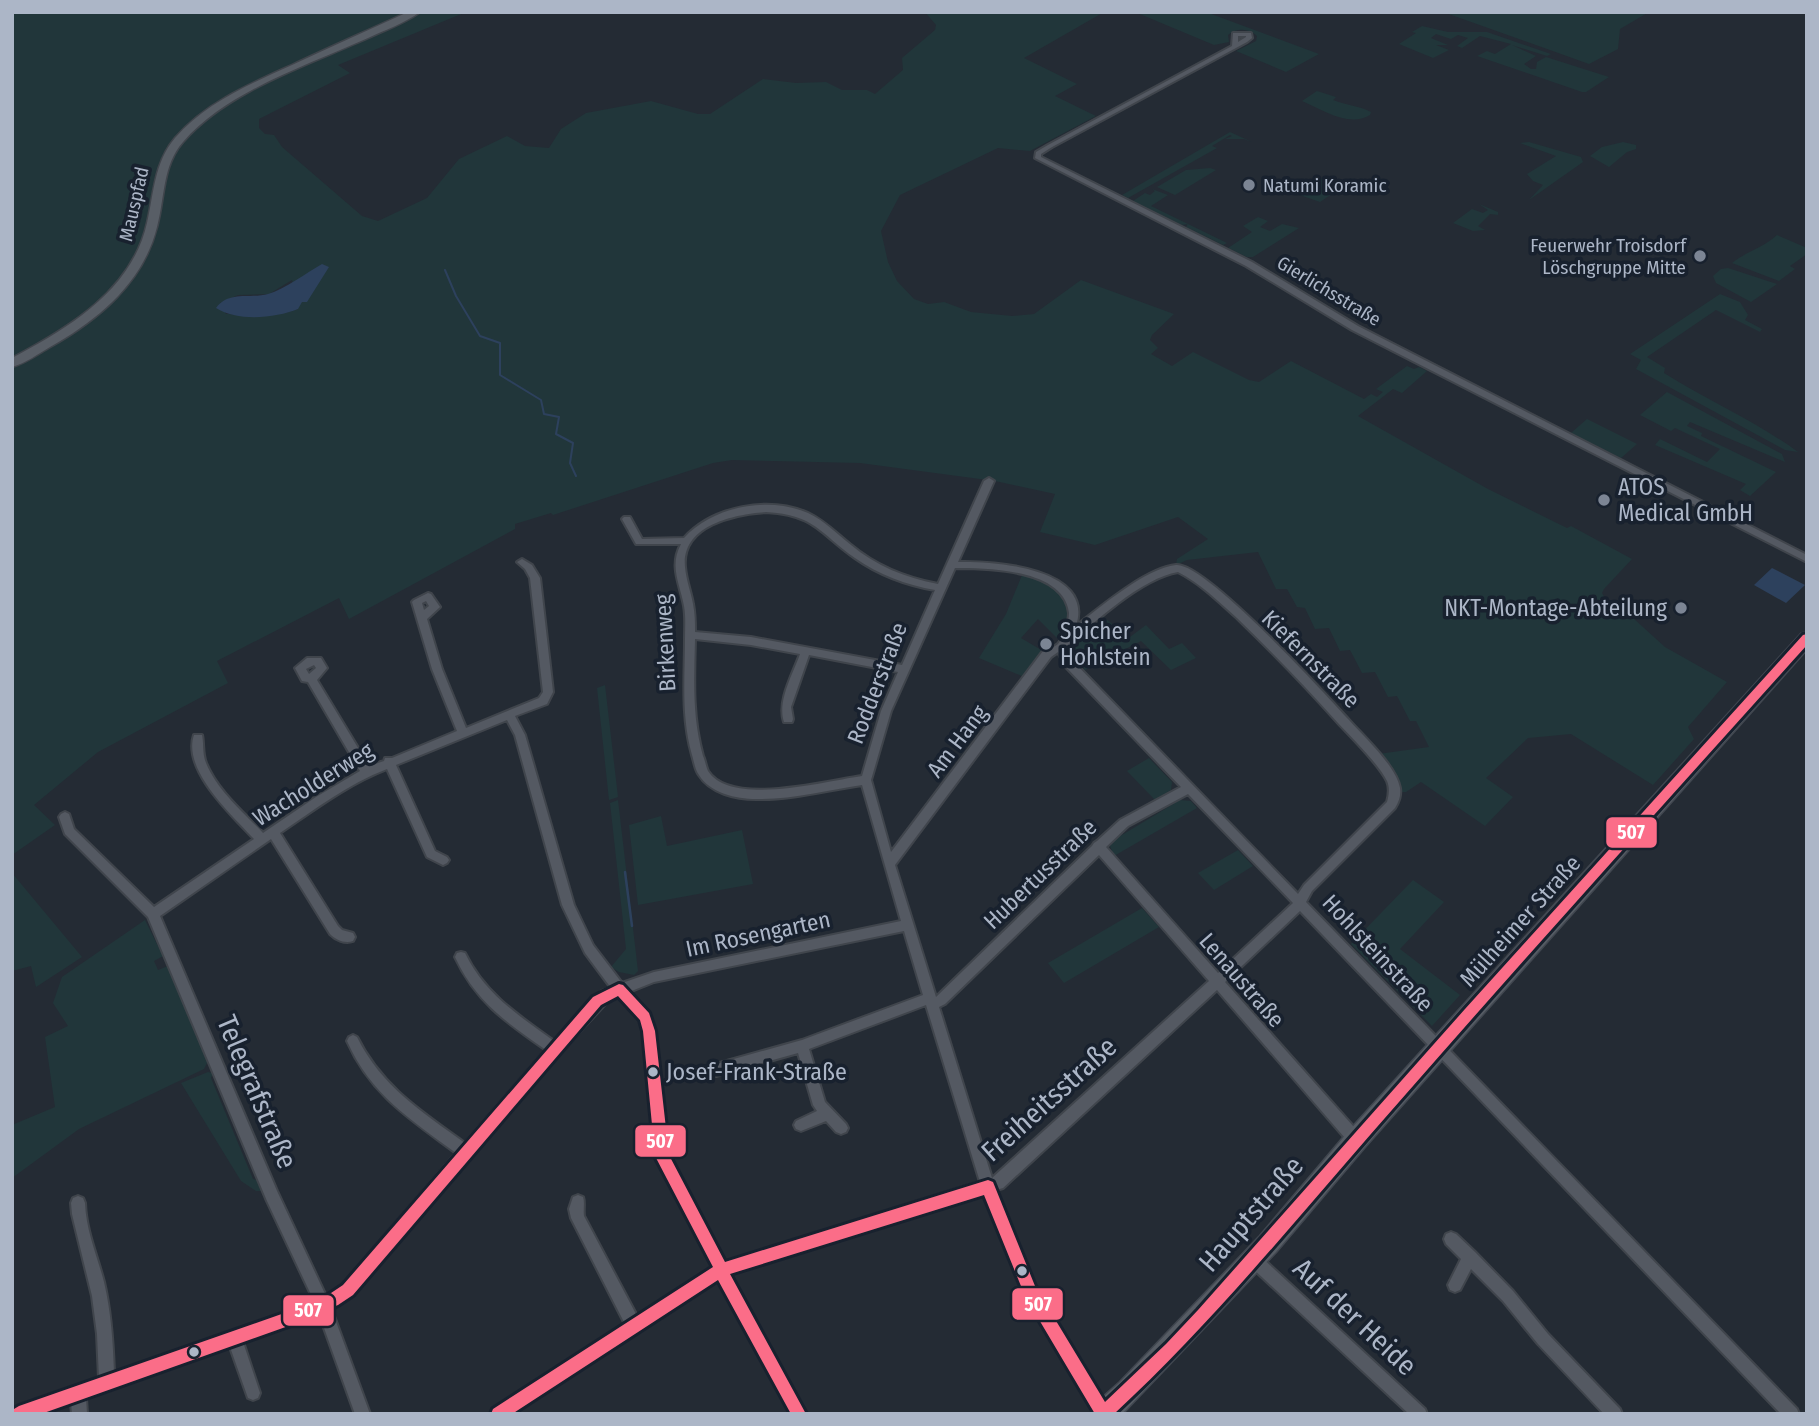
<svg xmlns="http://www.w3.org/2000/svg" width="1819" height="1426" font-family="'Fira Sans Condensed',sans-serif">
<rect width="100%" height="100%" fill="#242b34"/>
<g fill="#21363a" fill-rule="evenodd">
<path d="M12,12H466L338,65L350,73L259,119V128L265,134L274,135L282,147L362,216L378,221L427,198L459,159L507,136L525,146L549,148L561,129L586,113L651,101L698,114H710L763,79L796,83L826,82L842,90H867L875,94L903,70L902,58L935,30L936,25L925,12H1104L1024,58L1077,84L1055,96L1096,116L1030,151L998,148L900,195L881,231L888,262L897,281L914,299L928,304L944,302L971,312L1012,316L1034,314L1081,280L1174,314L1152,335L1150,340L1158,348L1151,354L1172,366L1193,352L1249,380L1259,382L1291,361L1364,399L1371,394L1377,397L1383,392L1376,389L1407,366L1414,369L1419,367L1427,371L1402,393L1393,389L1358,416L1488,489L1567,528L1571,526L1632,559L1604,589L1602,593L1607,602L1633,618L1665,647L1727,682L1688,727L1694,739L1653,785L1571,734L1528,738L1486,778L1513,797L1485,826L1421,782L1406,792H1400L1396,778L1378,754L1429,747L1416,721H1410L1397,696L1388,697L1375,672L1362,673L1350,650L1340,651L1329,628L1315,629L1305,608L1297,607L1287,589H1276L1258,552L1187,560L1176,565L1177,559L1208,539L1178,517L1095,545L1040,532L1055,494L995,481L860,463L732,460L713,463L553,515L551,513L515,524V529L349,619L339,598L217,661L228,683L98,752L34,805L55,825L12,855ZM292,280L298,309C277,317 253,317 230,314H226L220,303L238,295L269,294Z"/>
<path d="M1135,12H1206L1319,54L1286,72L1236,51L1256,41L1257,36C1249,28 1236,28 1228,35L1229,42L1214,45Z"/>
<polygon points="1443,12 1649,12 1620,29 1618,49 1589,64"/>
<polygon points="1422,26 1448,32 1487,32 1551,54 1547,56 1512,45 1536,56 1524,64 1531,69 1536,69 1537,62 1546,57 1609,77 1586,92 1582,92 1477,56 1487,51 1495,54 1511,44 1480,36 1462,48 1457,46 1468,38 1458,35 1451,39 1436,34 1431,38 1448,45 1436,45 1449,50 1433,58 1399,44 1416,33 1412,32"/>
<path d="M1317,91L1336,97L1333,100C1346,105 1360,106 1371,112L1370,115C1349,128 1323,110 1302,101Z"/>
<polygon points="1230,132 1252,142 1244,139 1225,139 1232,136 1230,135 1212,146 1217,148 1128,198 1122,195"/>
<polygon points="1529,142 1581,157 1583,162 1529,200 1543,185 1533,181 1527,174 1556,156 1520,143"/>
<polygon points="1623,142 1636,145 1636,149 1627,152 1609,167 1590,156 1602,147"/>
<polygon points="1210,168 1216,170 1175,195 1157,187 1186,170"/>
<polygon points="1324,177 1338,186 1336,191 1320,202 1297,194"/>
<polygon points="1152,189 1168,195 1151,206 1227,243 1223,245 1186,227 1188,224 1182,225 1133,201 1145,193 1150,195 1155,191"/>
<polygon points="1479,204 1498,212 1498,215 1490,214 1478,226 1485,230 1473,231 1453,223 1472,209 1483,213 1488,210"/>
<polygon points="1258,217 1268,221 1260,227 1270,231 1282,224 1299,228 1253,257 1247,257 1228,248 1252,232 1243,226"/>
<path d="M1777,235L1807,248V254L1790,266L1795,269L1779,281L1732,263C1747,251 1763,248 1777,235Z"/>
<polygon points="1728,268 1777,284 1751,302 1716,283 1713,276 1721,269"/>
<path d="M1720,294L1740,302L1748,315L1745,320L1762,329L1760,332L1716,310L1647,357L1665,368L1664,373C1710,402 1754,420 1798,452L1785,450L1636,369L1641,360L1630,354Z"/>
<polygon points="1667,392 1782,454 1785,462 1690,422 1687,426 1702,433 1701,436 1776,472 1750,496 1740,490 1746,484 1655,445 1660,439 1707,462 1720,449 1675,428 1671,431 1640,415"/>
<polygon points="1587,419 1637,444 1621,458 1571,433"/>
<path d="M1022,575C1055,583 1085,603 1057,638L1038,619L1021,638L1043,651L1024,677L979,658L1006,614Z"/>
<path d="M1103,617L1130,637L1146,625L1169,649L1182,643L1196,658L1171,670L1141,641L1085,670L1071,653C1070,635 1089,625 1103,617Z"/>
<polygon points="605,685 618,797 609,800 597,688"/>
<polygon points="1149,758 1172,782 1171,790 1155,800 1127,771"/>
<polygon points="618,800 638,971 634,975 619,972 611,967 626,949 610,803"/>
<polygon points="1180,800 1191,801 1197,808 1114,856 1110,846 1117,838"/>
<polygon points="661,816 667,846 742,830 753,884 638,905 629,825"/>
<polygon points="1238,850 1253,866 1214,890 1198,873"/>
<polygon points="12,873 82,957 36,987 31,966 12,971"/>
<polygon points="1413,880 1444,902 1400,949 1460,995 1432,1026 1351,944"/>
<polygon points="1142,908 1159,927 1064,983 1048,963"/>
<polygon points="145,920 163,956 154,961 158,970 168,966 208,1061 204,1069 79,1129 12,1178 12,1125 55,1107 45,1037 68,1026 53,1003 62,977"/>
<polygon points="208,1072 213,1073 211,1078 253,1179 260,1181 264,1191 256,1191 241,1181 181,1083"/>
</g>
<g fill="#2d415d">
<path d="M322,264L329,267L307,302H302L298,309C276,318 238,322 216,308C229,290 251,299 268,294C285,289 306,273 322,264Z"/>
<polygon points="1772,568 1805,585 1786,603 1754,585"/>
</g>
<g fill="none" stroke-linecap="round" stroke-linejoin="round">
<polyline stroke="#2d415d" stroke-width="2" points="445,270 456,296 480,336 500,343 500,375 541,400 544,414 559,417 556,434 573,443 570,463 576,476"/>
<polyline stroke="#2d415d" stroke-width="2.5" points="625,872 632,926"/>
<defs>
<g id="street">
<path d="M1233,33H1251L1252,38L1247,42L1052,147L1041,154V157L1252,262L1358,326L1807,555V562L1352,330L1246,266L1035,158L1036,152L1048,145L1232,46ZM1238,36H1246V37L1238,42Z"/>
<path d="M989,478L994,481L958,562C994,561 1095,568 1076,626C1099,608 1146,568 1176,565C1205,562 1325,694 1349,720C1364,737 1396,766 1400,788C1401,796 1399,801 1395,808L1312,891L1306,902L1797,1409L1799,1414H1781L1300,911L1225,982L1361,1135L1363,1140L1361,1145L1356,1146L1351,1145L1217,990L1003,1188L996,1190L1035,1286L1111,1414H1095L1025,1296L984,1194L730,1274L806,1414H791L718,1280L512,1414H491L493,1409L625,1324L571,1218L569,1209L573,1197L578,1195L583,1197C585,1203 583,1209 584,1216L637,1316L713,1267L655,1156L643,1031L640,1020L618,996L610,999L541,1073L353,1295L331,1308L370,1414H355L319,1314L243,1342L260,1393L258,1398L253,1400L248,1398L230,1347L86,1398L87,1414H72L71,1403L40,1414H12L13,1409L18,1406L99,1378L97,1334L92,1296L72,1214L71,1203L73,1198L78,1196L83,1198L85,1203C86,1231 97,1255 104,1282C111,1312 113,1342 114,1373L293,1310L314,1301L267,1201L148,917L65,834L59,817L61,814L65,812L69,814L74,829L154,907L254,839C232,815 182,770 194,735H202C204,744 202,753 206,763C217,790 243,812 263,833L316,797L360,771L308,682L302,681L295,668L307,658H321L327,668L317,680L369,766L384,761L385,758H392L457,731L432,669L412,602L414,600L428,593L431,594L440,607L427,619L442,669L466,728L539,698L543,692L530,578L525,569L517,562L522,559L532,565L540,578L553,692L547,704L515,716L525,735L574,905L593,945L622,983L654,972L901,921L862,785C827,790 791,800 756,799C736,799 710,793 699,775C695,770 694,761 692,755C681,716 685,678 685,638C685,628 686,617 684,606C680,584 669,566 681,544H636L622,519L624,517H630L642,539L684,538C713,506 769,496 808,513C825,521 837,534 851,545C876,566 906,578 938,584L984,481ZM766,512C816,515 819,533 855,558C879,575 907,585 935,590L902,665L751,637L695,632C695,623 695,614 693,604C691,592 686,580 685,567C681,525 735,514 766,512ZM955,568C988,568 1064,569 1069,613C1069,622 1064,637 1058,644C1055,647 1048,649 1043,651L891,852L871,780L891,711ZM1178,572C1200,583 1218,601 1237,618C1272,652 1306,687 1338,723C1352,738 1378,763 1387,781C1390,788 1389,795 1387,802L1304,885L1298,894L1072,660L1067,648C1092,623 1142,578 1178,572ZM426,601L429,606L424,610L422,603ZM695,639L751,645L800,654C793,674 777,701 784,722H792L793,719L791,707L809,655L898,672L881,711L862,776C826,781 731,807 708,771C706,767 705,760 703,756C692,717 694,679 695,639ZM1058,652L1064,665L1181,787L1120,820L1097,841L1094,843L1092,846L936,997L895,865L1051,657ZM314,665L316,668L309,674L306,669ZM507,720L515,735L562,905L585,953L611,988L602,991L554,1041C519,1016 484,993 465,953L461,952L457,953L455,957C476,1002 506,1022 546,1050L465,1143C422,1112 381,1086 357,1037L353,1035L349,1037L347,1041C371,1095 410,1119 456,1153L343,1285L326,1296L277,1191L160,916L271,839L330,934C336,940 345,944 353,941L355,937L353,933L342,930L338,926L280,833C314,810 348,784 387,769L427,857L443,865L447,863L449,860L447,857L435,851L396,765ZM1188,794L1293,903L1218,973L1106,847L1128,826ZM1099,855L1209,981L992,1178L939,1007L945,1004ZM904,931L923,995L802,1040L716,1064L711,1066L710,1070L711,1074L716,1076L798,1053L813,1105L817,1111L796,1121L794,1125L796,1129L801,1131L826,1121L836,1132L841,1134L846,1132L848,1128L846,1124L825,1102L809,1049L926,1005L980,1182L725,1262L669,1155L655,1031L649,1013L629,992L654,982Z"/>
<polygon points="1451,1232 1456,1234 1475,1252 1513,1291 1548,1334 1620,1409 1622,1414 1604,1414 1538,1344 1503,1301 1471,1269 1460,1290 1455,1292 1450,1290 1448,1285 1461,1259 1446,1244 1444,1239 1446,1234"/>
<polygon points="1254,1253 1259,1255 1425,1409 1427,1414 1409,1414 1249,1265 1247,1260 1249,1255"/>
</g>
<path id="secondary" d="M408,12H420C405,23 385,30 368,38C308,65 227,91 183,142C162,166 165,198 157,227C143,283 98,320 50,347C38,354 26,363 12,367V358C69,328 132,290 147,223C154,193 154,163 175,138C205,103 250,84 292,65C330,47 369,30 408,12Z"/>
<polygon id="primary" points="1807,632 1807,649 1364,1148 1276,1252 1122,1414 1091,1414 1094,1405 1120,1382 1260,1236 1348,1132 1801,634"/>
</defs>
<use href="#street" stroke="#40454c" stroke-width="4"/>
<use href="#secondary" stroke="#40454c" stroke-width="3"/>
<use href="#primary" stroke="#414750" stroke-width="3"/>
<use href="#street" fill="#545962" fill-rule="evenodd"/>
<use href="#secondary" fill="#585e66" fill-rule="evenodd"/>
<use href="#primary" fill="#565c64" fill-rule="evenodd"/>
<defs>
<path id="bus-1" d="M1807,634V645C1673,794 1538,943 1406,1094C1310,1202 1220,1316 1114,1414H1095L1025,1296L984,1195L730,1274L806,1414H791L718,1280L512,1414H491L493,1409L713,1267L655,1156L643,1031L640,1020L618,996L601,1005L353,1295L338,1305L294,1324L41,1414H12L14,1409L19,1406L293,1310L328,1295L343,1285L593,997L619,984L623,985L649,1013L655,1031L669,1155L725,1262L988,1180L993,1182L1035,1286L1105,1402L1166,1344L1198,1310L1465,1009L1803,635Z"/>
</defs>
<use href="#bus-1" stroke="#18212e" stroke-width="6"/>
<use href="#bus-1" fill="#fb6d88" fill-rule="evenodd"/>
</g>
<g fill="#7c8594" stroke="#18212e" stroke-width="2.5">
<circle cx="1249" cy="185" r="7"/>
<circle cx="1700" cy="256" r="7"/>
<circle cx="1604" cy="500" r="7"/>
<circle cx="1681" cy="608" r="7"/>
<circle cx="1046" cy="644" r="7"/>
</g>
<g fill="#acb6c7" stroke="#18212e" stroke-width="2.5">
<circle cx="653" cy="1072" r="6"/>
<circle cx="1022" cy="1271" r="6"/>
<circle cx="194" cy="1352" r="6"/>
</g>
<g text-anchor="middle" dominant-baseline="central" stroke-width="7" stroke-linejoin="round" paint-order="stroke">
<g font-size="19" fill="#acb6c7" stroke="#18212e" text-anchor="start">
<text x="1263" y="185">Natumi Koramic</text>
<text x="1686" y="245" text-anchor="end">Feuerwehr Troisdorf<tspan x="1686" dy="22">Löschgruppe Mitte</tspan></text>
</g>
<g font-size="19" fill="#acb6c7" stroke="#18212e">
<text transform="translate(134 204) rotate(-77)">Mauspfad</text>
<text transform="translate(1329 291) rotate(31)">Gierlichsstraße</text>
</g>
<g font-size="23" fill="#acb6c7" stroke="#18212e" text-anchor="start">
<text x="1618" y="487">ATOS<tspan x="1618" dy="26">Medical GmbH</tspan></text>
<text x="1667" y="608" text-anchor="end">NKT-Montage-Abteilung</text>
<text x="1060" y="631">Spicher<tspan x="1060" dy="26">Hohlstein</tspan></text>
</g>
<g font-size="23" fill="#acb6c7" stroke="#18212e">
<text transform="translate(665 643) rotate(-93)">Birkenweg</text>
<text transform="translate(1311 659) rotate(45)">Kiefernstraße</text>
<text transform="translate(877 683) rotate(-69)">Rodderstraße</text>
<text transform="translate(957 741) rotate(-53)">Am Hang</text>
<text transform="translate(313 784) rotate(-32)">Wacholderweg</text>
<text transform="translate(1040 874) rotate(-44)">Hubertusstraße</text>
<text transform="translate(1520 921) rotate(-48)">Mülheimer Straße</text>
<text transform="translate(758 934) rotate(-12)">Im Rosengarten</text>
<text transform="translate(1378 953) rotate(47)">Hohlsteinstraße</text>
<text transform="translate(1242 980) rotate(49)">Lenaustraße</text>
</g>
<g font-size="24" fill="#acb6c7" stroke="#18212e" text-anchor="start">
<text x="666" y="1072">Josef-Frank-Straße</text>
</g>
<g font-size="28" fill="#acb6c7" stroke="#18212e">
<text transform="translate(257 1092) rotate(67)">Telegrafstraße</text>
<text transform="translate(1049 1099) rotate(-42)">Freiheitsstraße</text>
<text transform="translate(1251 1214) rotate(-49)">Hauptstraße</text>
<text transform="translate(1355 1317) rotate(43)">Auf der Heide</text>
</g>
</g>
<g stroke="#18212e" stroke-width="2.5">
<rect x="1605" y="816" width="53" height="33" rx="7" fill="#fb6d88"/>
<rect x="634" y="1124" width="53" height="34" rx="7" fill="#fb6d88"/>
<rect x="1011" y="1287" width="53" height="34" rx="7" fill="#fb6d88"/>
<rect x="282" y="1294" width="53" height="33" rx="7" fill="#fb6d88"/>
</g>
<g font-size="19" text-anchor="middle" font-weight="bold" fill="#fff">
<text x="1631" y="839">507</text>
<text x="660" y="1148">507</text>
<text x="1038" y="1311">507</text>
<text x="308" y="1317">507</text>
</g>
<rect width="1819" height="1426" fill="none" stroke="#acb6c7" stroke-width="28"/>
</svg>
